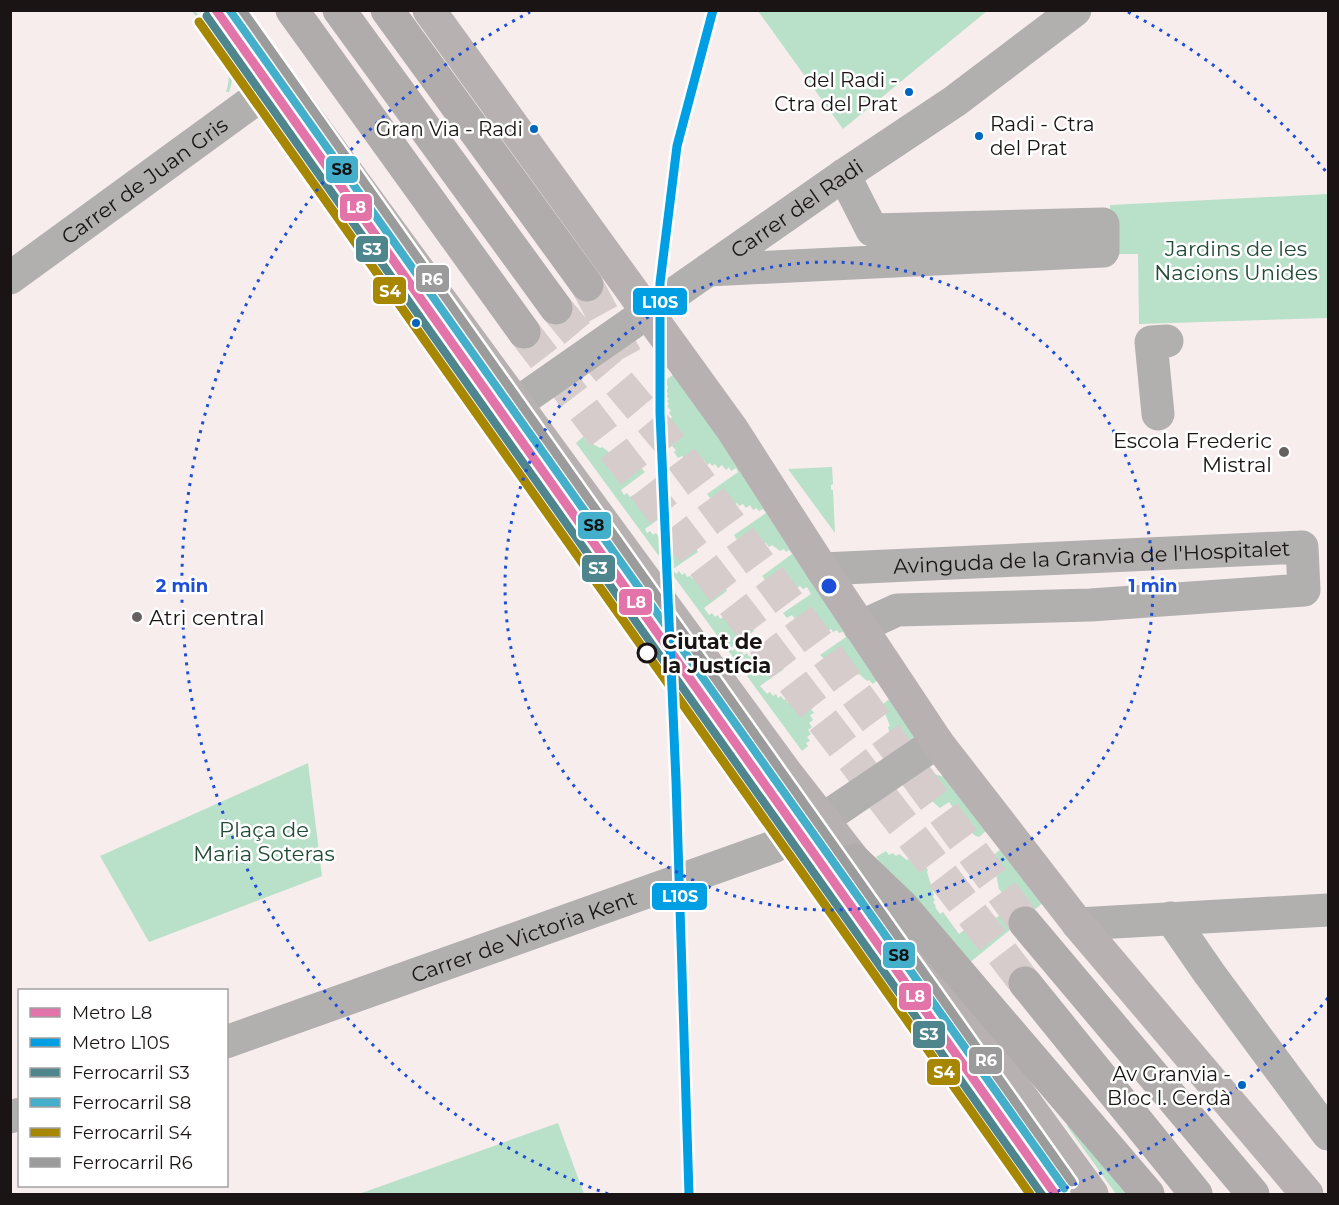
<svg xmlns="http://www.w3.org/2000/svg" width="1339" height="1205" font-family="Montserrat,sans-serif">
<rect width="100%" height="100%" fill="#f7eded"/>
<g fill="#b9e0c8">
<path d="M192,11H195C213,34 242,61 229,92H226C238,59 210,35 192,11Z"/>
<polygon points="758,11 987,11 843,129"/>
<polygon points="1328,194 1328,318 1139,324 1138,254 1111,254 1110,205"/>
<polygon points="674,374 720,438 879,679 873,684 869,680 867,681 859,674 857,675 855,671 852,673 841,663 838,665 835,662 832,663 830,659 827,661 820,655 846,637 843,632 839,633 837,630 833,632 831,629 828,631 825,627 822,629 814,623 812,624 809,621 807,623 803,619 800,621 798,617 795,619 792,615 787,618 783,613 811,594 807,587 803,589 800,586 797,588 794,584 789,586 786,582 784,584 780,581 777,583 774,578 770,581 768,578 765,580 762,576 792,554 789,550 786,552 784,549 780,551 772,545 769,547 766,543 763,545 761,541 757,543 754,540 751,542 748,538 744,541 741,537 737,540 734,535 766,513 763,509 759,511 756,508 753,510 750,505 746,508 743,504 739,506 737,503 734,505 731,501 728,503 725,499 721,501 713,497 710,498 707,494 738,472 736,468 731,471 729,467 726,470 722,465 718,468 715,464 712,466 710,463 707,465 704,460 699,463 696,458 692,460 689,456 685,459 682,456 678,458 674,452 676,450 672,446 674,444 672,440 674,439 671,434 673,432 670,424 672,422 670,419 672,417 669,413 671,411 667,406 669,404 667,401 669,399 666,396 668,394 666,390 668,388 666,380"/>
<polygon points="584,436 586,440 600,448 602,447 623,462 625,461 638,470 641,468 645,472 621,490 624,495 627,493 630,497 633,495 636,499 638,497 641,501 645,499 648,503 651,501 658,507 661,505 664,509 667,507 670,511 645,529 647,533 650,531 653,535 656,533 659,537 662,535 664,539 667,537 670,541 673,539 676,543 679,541 681,545 684,543 686,547 689,545 692,549 695,547 698,552 673,569 676,574 679,571 682,575 685,573 687,577 690,576 693,579 695,577 703,584 707,582 709,586 712,584 714,587 717,585 720,588 724,586 727,591 704,608 709,615 712,613 715,617 718,615 720,619 723,617 726,621 728,620 730,624 733,622 742,627 745,625 747,628 751,626 754,631 730,648 732,651 735,649 738,653 741,651 744,655 747,653 749,657 752,655 760,662 763,660 765,663 768,661 771,665 774,663 776,666 780,664 784,669 760,686 767,694 770,692 773,696 776,694 778,698 781,696 784,700 786,699 788,703 792,701 794,704 797,703 800,706 803,704 806,707 808,705 814,713 810,715 813,720 809,723 812,727 808,730 811,734 807,737 810,741 806,743 808,746 802,751 576,443"/>
<polygon points="832,467 833,484 831,485 831,490 833,490 835,533 788,469"/>
<polygon points="892,697 914,737 914,740 895,753 888,727 890,726 884,711 886,709 883,704"/>
<polygon points="308,763 322,876 149,942 100,856"/>
<polygon points="931,773 948,778 986,831 979,837 974,835 949,802 940,808 920,791 913,782 924,774"/>
<polygon points="1000,850 1044,902 968,964 904,895 876,857 886,851 889,855 893,853 896,856 899,854 907,860 910,858 913,862 916,860 919,864 922,862 928,870 927,872 934,895 933,897 935,900 933,902 936,906 935,907 940,914 943,912 959,934 985,914 988,918 992,914 996,918 1000,915 1004,918 1008,914 1001,896 1003,894 999,889 992,856"/>
<polygon points="1073,1121 1135,1194 1116,1194 1067,1126"/>
<polygon points="558,1123 584,1194 359,1194"/>
</g>
<g fill="none" stroke-linecap="round" stroke-linejoin="round">
<g stroke="#d6cccc" stroke-width="33" stroke-dasharray="33 16" stroke-linecap="butt">
<polyline points="587,285 628,361"/>
<polyline points="556,308 677,452 1025,923"/>
<polyline points="524,332 1025,983"/>
</g>
<g stroke="#b2afaf" stroke-width="33">
<polyline points="708,270 1103,251 1103,224 872,230 844,175"/>
<path id="s1" d="M10,278L279,82"/>
<path id="s2" d="M516,404L844,175L955,101L1075,10"/>
<polyline points="1158,414 1151,342 1167,341"/>
<path id="s3" d="M822,569L1302,547L1304,590L1091,605L897,610L860,627"/>
<polyline points="1171,918 1209,973 1328,1134"/>
<polyline points="1078,924 1328,910"/>
<path id="s4" d="M226,1042L773,847L822,820L937,742"/>
<polyline points="10,1117 20,1114"/>
</g>
<g stroke="#b7b2b1" stroke-width="33">
<polyline points="228,10 787,774 854,860 889,915 1092,1194"/>
<polyline points="429,10 732,429 822,569 937,742 1078,924 1307,1194"/>
</g>
<g stroke="#b1acac" stroke-width="33">
<polyline points="292,10 524,332"/>
<polyline points="339,10 556,308"/>
<polyline points="387,10 587,285"/>
<polyline points="854,860 902,906 1148,1194"/>
<polyline points="1025,923 1253,1194"/>
<polyline points="1025,983 1196,1194"/>
</g>
<defs>
<polyline id="rail-1" points="207,16 1042,1194"/>
<polyline id="rail-2" points="229,10 1064,1188"/>
<polyline id="rail-3" points="199,22 1030,1194"/>
<polyline id="rail-4" points="242,10 1072,1182"/>
</defs>
<use href="#rail-1" stroke="#fff" stroke-width="14"/>
<use href="#rail-2" stroke="#fff" stroke-width="14"/>
<use href="#rail-3" stroke="#fff" stroke-width="14"/>
<use href="#rail-4" stroke="#fff" stroke-width="14"/>
<use href="#rail-1" stroke="#4f868e" stroke-width="9"/>
<use href="#rail-2" stroke="#44afca" stroke-width="9"/>
<use href="#rail-3" stroke="#a78600" stroke-width="9"/>
<use href="#rail-4" stroke="#9c9b9b" stroke-width="9"/>
<defs>
<polyline id="metro-1" points="216,10 1055,1194"/>
<polyline id="metro-2" points="689,1194 676,781 660,413 660,283 677,146 713,10"/>
</defs>
<use href="#metro-1" stroke="#fff" stroke-width="14"/>
<use href="#metro-2" stroke="#fff" stroke-width="14"/>
<use href="#metro-1" stroke="#e274aa" stroke-width="9"/>
<use href="#metro-2" stroke="#009fe3" stroke-width="9"/>
</g>
<g fill="none" stroke="#1d4ed8" stroke-width="3" stroke-dasharray="3 6">
<circle cx="829" cy="586" r="324"/>
<path d="M1328 998A647 647 0 0 1 1050 1194M608 1194A647 647 0 0 1 530 12M1128 12A647 647 0 0 1 1328 174"/>
</g>
<g fill="#0065bd" stroke="#fff" stroke-width="2">
<circle cx="909" cy="92" r="5"/>
<circle cx="534" cy="129" r="5"/>
<circle cx="979" cy="136" r="5"/>
<circle cx="416" cy="323" r="5"/>
<circle cx="1242" cy="1085" r="5"/>
</g>
<g fill="#676060" stroke="#fff" stroke-width="2">
<circle cx="1284" cy="452" r="6"/>
<circle cx="137" cy="617" r="6"/>
</g>
<circle fill="#fff" stroke="#1a1414" stroke-width="3" cx="647" cy="653" r="9"/>
<g text-anchor="middle" dominant-baseline="central" stroke-width="5" stroke-linejoin="round" paint-order="stroke">
<g font-size="20" fill="#1a1414" stroke="#fff" text-anchor="end">
<text x="898" y="80">del Radi -<tspan x="898" dy="24">Ctra del Prat</tspan></text>
<text x="990" y="124" text-anchor="start">Radi - Ctra<tspan x="990" dy="24">del Prat</tspan></text>
<text x="523" y="129">Gran Via - Radi</text>
<text x="1231" y="1074">Av Granvia -<tspan x="1231" dy="24">Bloc I. Cerdà</tspan></text>
</g>
<g font-size="21" fill="#1a1414" stroke="#fff">
<text stroke="none"><textPath href="#s1" startOffset="166">Carrer de Juan Gris</textPath></text>
<text stroke="none"><textPath href="#s2" startOffset="342">Carrer del Radi</textPath></text>
<text stroke="none"><textPath href="#s3" startOffset="270">Avinguda de la Granvia de l'Hospitalet</textPath></text>
<text stroke="none"><textPath href="#s4" startOffset="316">Carrer de Victoria Kent</textPath></text>
</g>
<g font-size="21" fill="#1f4a33" stroke="#fff">
<text x="1236" y="248">Jardins de les<tspan x="1236" dy="24">Nacions Unides</tspan></text>
<text x="264" y="829">Plaça de<tspan x="264" dy="24">Maria Soteras</tspan></text>
</g>
<g font-size="21" fill="#1a1414" stroke="#fff" text-anchor="end">
<text x="1272" y="440">Escola Frederic<tspan x="1272" dy="24">Mistral</tspan></text>
<text x="149" y="617" text-anchor="start">Atri central</text>
</g>
<g font-size="21" font-weight="bold" fill="#1a1414" stroke="#fff" text-anchor="start">
<text x="662" y="641">Ciutat de<tspan x="662" dy="24">la Justícia</tspan></text>
</g>
</g>
<circle cx="829" cy="586" r="9" fill="#1d4ed8" stroke="#fff" stroke-width="3"/>
<g font-size="18" text-anchor="middle" font-weight="bold" fill="#1d4ed8" stroke="#fff" stroke-width="5" stroke-linejoin="round" paint-order="stroke">
<text x="1153" y="592">1 min</text>
<text x="182" y="592">2 min</text>
</g>
<g stroke="#fff" stroke-width="2">
<rect x="325" y="155" width="34" height="29" rx="6" fill="#44afca"/>
<rect x="339" y="193" width="34" height="29" rx="6" fill="#e274aa"/>
<rect x="355" y="235" width="34" height="28" rx="6" fill="#4f868e"/>
<rect x="415" y="264" width="35" height="29" rx="6" fill="#9c9b9b"/>
<rect x="372" y="276" width="35" height="29" rx="6" fill="#a78600"/>
<rect x="632" y="287" width="56" height="29" rx="6" fill="#009fe3"/>
<rect x="577" y="511" width="35" height="29" rx="6" fill="#44afca"/>
<rect x="581" y="554" width="35" height="29" rx="6" fill="#4f868e"/>
<rect x="618" y="588" width="35" height="28" rx="6" fill="#e274aa"/>
<rect x="651" y="882" width="57" height="29" rx="6" fill="#009fe3"/>
<rect x="882" y="941" width="34" height="28" rx="6" fill="#44afca"/>
<rect x="898" y="982" width="34" height="29" rx="6" fill="#e274aa"/>
<rect x="912" y="1020" width="34" height="29" rx="6" fill="#4f868e"/>
<rect x="968" y="1046" width="35" height="29" rx="6" fill="#9c9b9b"/>
<rect x="926" y="1058" width="35" height="28" rx="6" fill="#a78600"/>
</g>
<g font-size="16" text-anchor="middle" font-weight="bold" fill="#fff">
<text x="356" y="213">L8</text>
<text x="372" y="255">S3</text>
<text x="432" y="285">R6</text>
<text x="390" y="297">S4</text>
<text x="660" y="308">L10S</text>
<text x="598" y="574">S3</text>
<text x="636" y="608">L8</text>
<text x="680" y="902">L10S</text>
<text x="915" y="1002">L8</text>
<text x="929" y="1040">S3</text>
<text x="986" y="1066">R6</text>
<text x="944" y="1078">S4</text>
</g>
<g font-size="16" text-anchor="middle" font-weight="bold" fill="#111">
<text x="342" y="175">S8</text>
<text x="594" y="531">S8</text>
<text x="899" y="961">S8</text>
</g>
<rect width="1339" height="1205" fill="none" stroke="#1a1414" stroke-width="24"/>
<rect x="18" y="989" width="210" height="198" fill="#ffffff" stroke="#a3a1a1" stroke-width="1.5"/>
<rect x="30" y="1008" width="30" height="9" fill="#e274aa" stroke="#a3a1a1" stroke-width="1.5"/>
<text x="72" y="1019" font-size="18" fill="#1a1414">Metro L8</text>
<rect x="30" y="1038" width="30" height="9" fill="#009fe3" stroke="#a3a1a1" stroke-width="1.5"/>
<text x="72" y="1049" font-size="18" fill="#1a1414">Metro L10S</text>
<rect x="30" y="1068" width="30" height="9" fill="#4f868e" stroke="#a3a1a1" stroke-width="1.5"/>
<text x="72" y="1079" font-size="18" fill="#1a1414">Ferrocarril S3</text>
<rect x="30" y="1098" width="30" height="9" fill="#44afca" stroke="#a3a1a1" stroke-width="1.5"/>
<text x="72" y="1109" font-size="18" fill="#1a1414">Ferrocarril S8</text>
<rect x="30" y="1128" width="30" height="9" fill="#a78600" stroke="#a3a1a1" stroke-width="1.5"/>
<text x="72" y="1139" font-size="18" fill="#1a1414">Ferrocarril S4</text>
<rect x="30" y="1158" width="30" height="9" fill="#9c9b9b" stroke="#a3a1a1" stroke-width="1.5"/>
<text x="72" y="1169" font-size="18" fill="#1a1414">Ferrocarril R6</text>
</svg>
